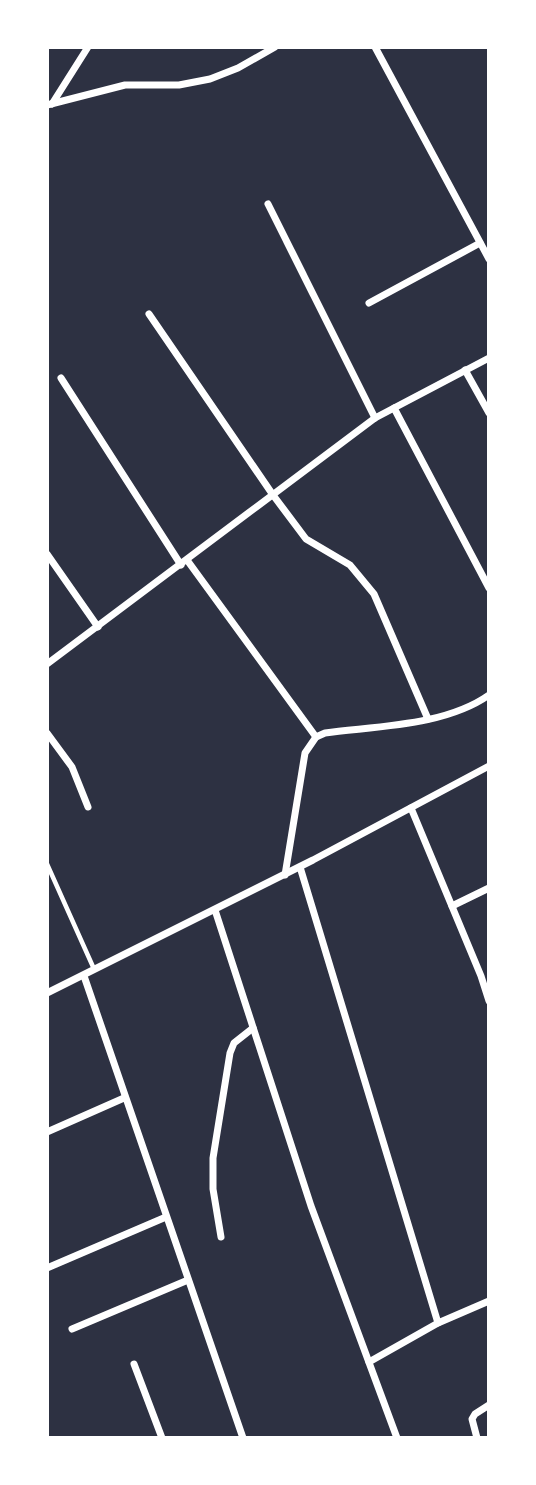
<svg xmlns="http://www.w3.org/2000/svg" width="536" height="1485" font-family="Montserrat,sans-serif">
<rect width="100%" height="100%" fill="#2d3142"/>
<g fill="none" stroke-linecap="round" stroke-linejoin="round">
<polyline stroke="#fff" stroke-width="4.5" points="47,864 94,969"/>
<g stroke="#fff" stroke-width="7">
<polyline points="375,47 489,259"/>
<polyline points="52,104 88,47"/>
<polyline points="47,105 125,85 179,85 210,79 238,68 275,47"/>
<polyline points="268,204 375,418"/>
<polyline points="369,303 480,243"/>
<polyline points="149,314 273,495 306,539 350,565 374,594 428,719"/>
<polyline points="465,370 489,413"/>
<polyline points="61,378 181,565"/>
<polyline points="394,408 489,588"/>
<polyline points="47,554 98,627"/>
<polyline points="187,560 316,737"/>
<polyline points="47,664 375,418 489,358"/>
<polyline points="47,733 72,767 88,807"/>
<polyline points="411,808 481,976 489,1001"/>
<polyline points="300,867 438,1323"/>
<path d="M285,875L305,753L316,737L325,733C377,726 445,726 489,695"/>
<polyline points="452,906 489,888"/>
<polyline points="215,910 311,1206 397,1438"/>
<polyline points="84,976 243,1438"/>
<polyline points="47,993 313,860 489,766"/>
<polyline points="47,1132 124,1098"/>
<polyline points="221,1237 213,1189 213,1158 230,1053 234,1043 253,1028"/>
<polyline points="47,1268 166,1217"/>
<polyline points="72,1329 188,1280"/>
<polyline points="369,1362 438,1323 489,1301"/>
<polyline points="134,1364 162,1438"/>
<polyline points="477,1438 472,1419 475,1414 489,1405"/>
</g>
</g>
<rect width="536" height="1485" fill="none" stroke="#ffffff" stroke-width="98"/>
</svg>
